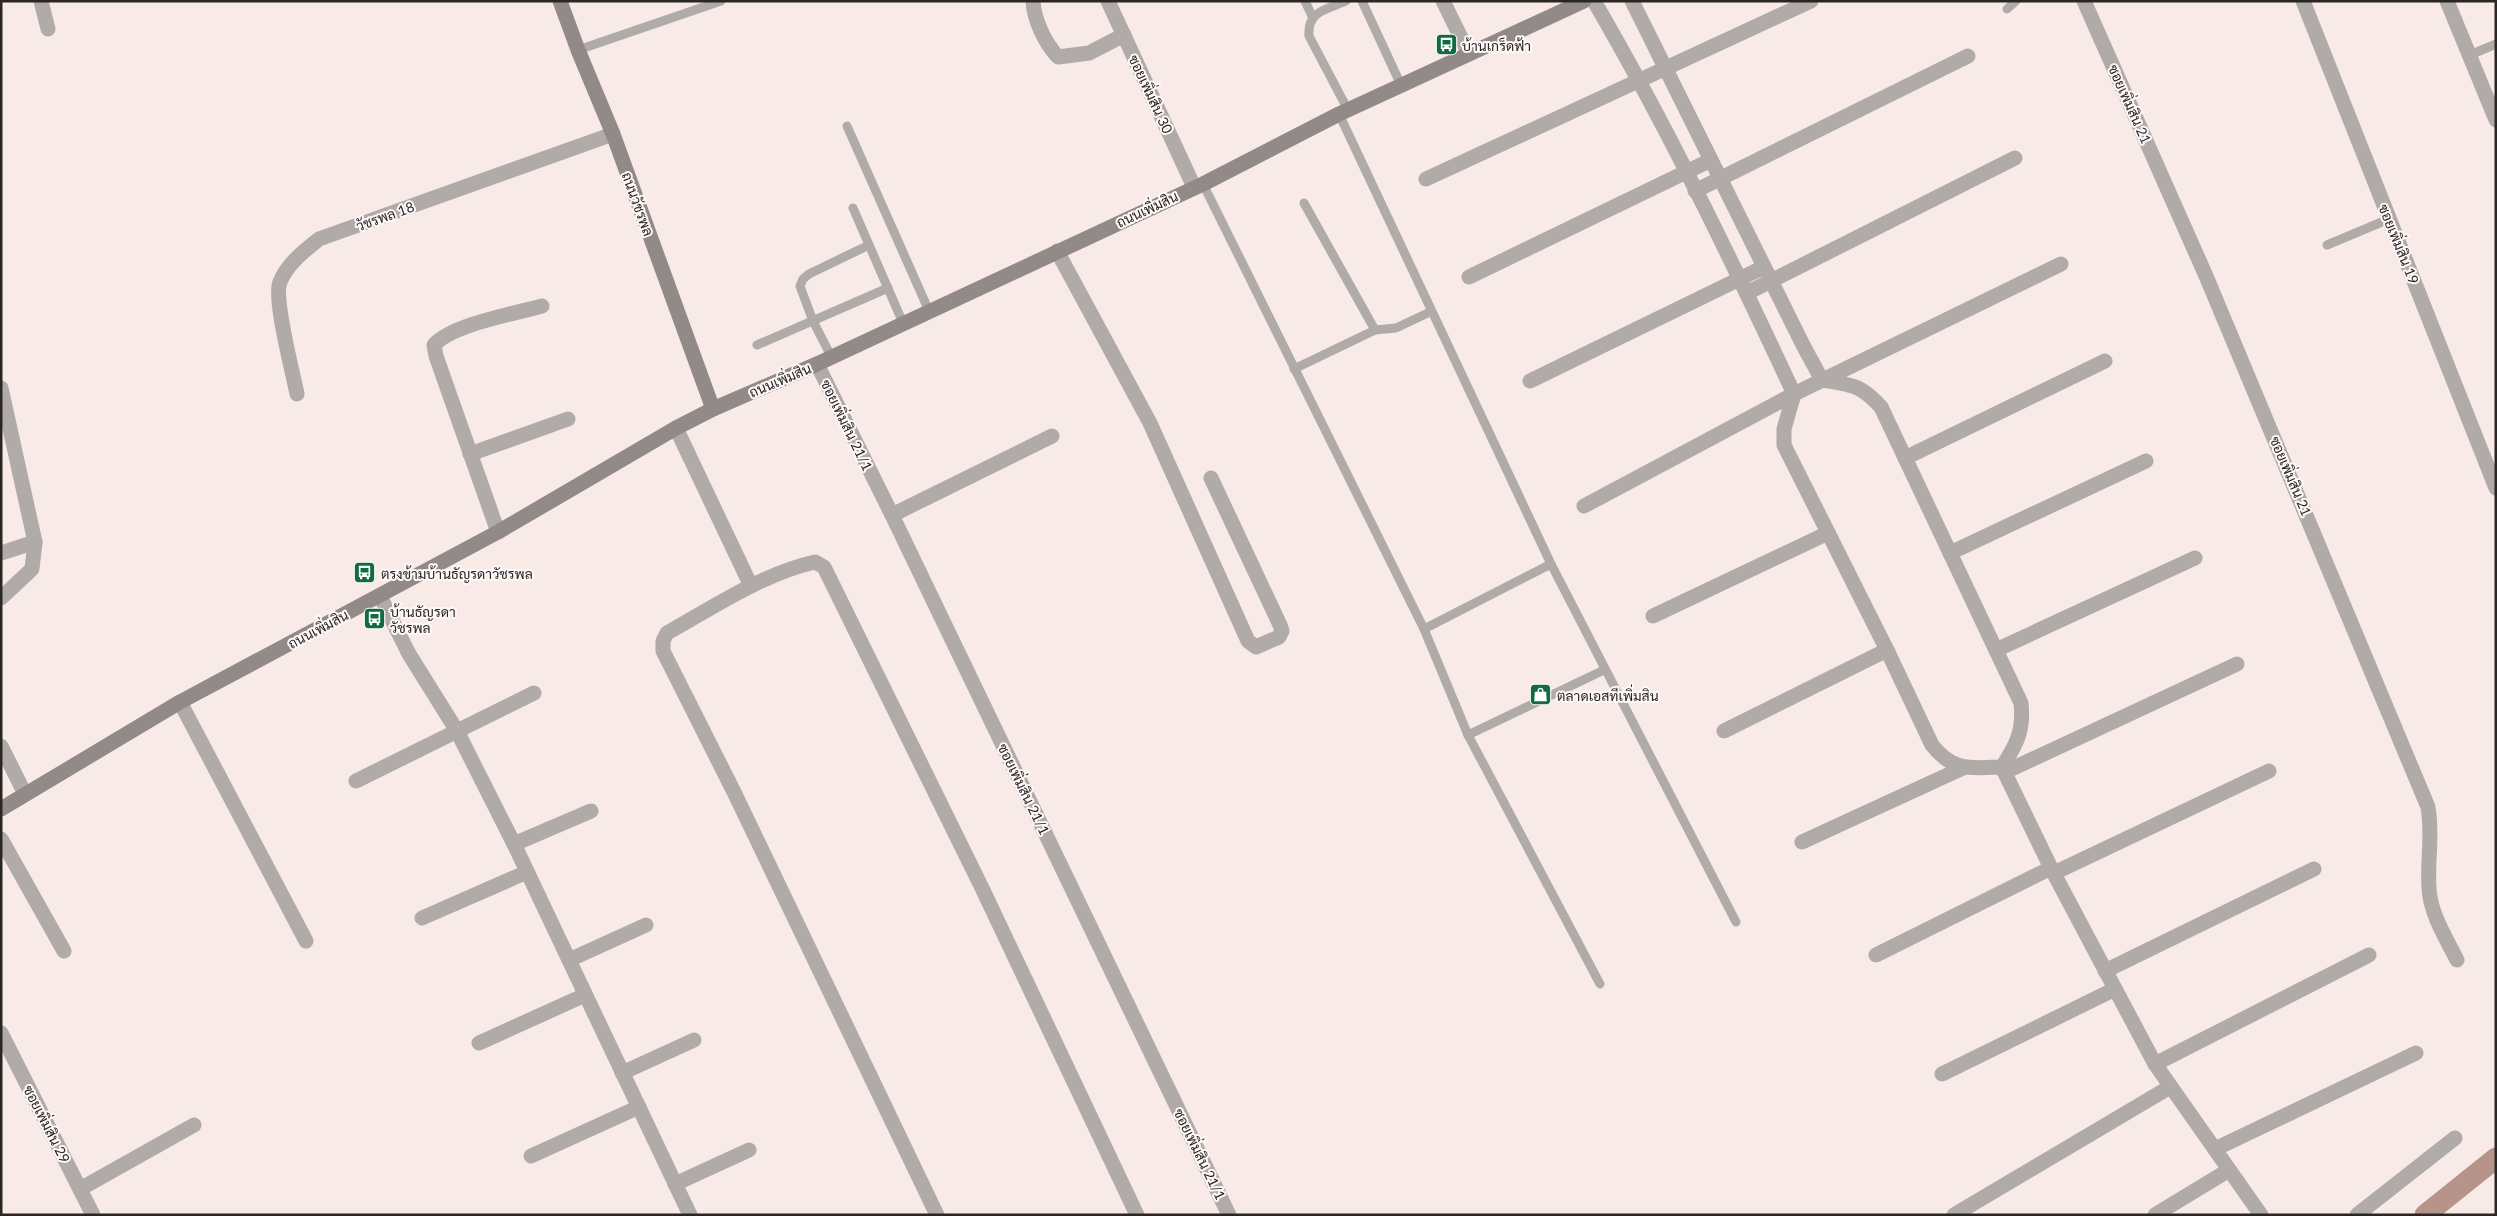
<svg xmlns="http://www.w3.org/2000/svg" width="2497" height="1216" font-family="Lato,Sarabun,sans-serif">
<rect width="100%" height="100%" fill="#f7eae7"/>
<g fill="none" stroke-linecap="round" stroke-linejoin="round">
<polyline stroke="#b89389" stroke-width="21" points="2425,1215 2496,1158"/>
<g stroke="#b0aaa9" stroke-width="9">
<polyline points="1305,1 1312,16"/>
<path d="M1346,1C1326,10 1307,11 1309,36L1348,110"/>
<polyline points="1362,1 1401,85"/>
<polyline points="2007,9 2016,1"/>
<polyline points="578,50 721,1"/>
<polyline points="2470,55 2496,44"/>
<polyline points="1339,114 1551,564 1736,922"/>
<polyline points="847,126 929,311"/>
<polyline points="1203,184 1424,629 1468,735 1600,984"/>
<polyline points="1304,203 1375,330"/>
<polyline points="853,208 903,323"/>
<polyline points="2327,245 2389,219"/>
<polyline points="757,345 888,288"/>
<polyline points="831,356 813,321 800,286 803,279 809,274 869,245"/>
<polyline points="1294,369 1375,330 1396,328 1430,312"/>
<polyline points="1424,629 1551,564"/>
<polyline points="1468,735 1604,670"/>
</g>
<g stroke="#b0aaa9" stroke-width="15">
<polyline points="41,1 48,29"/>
<path d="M1033,1C1034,20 1045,43 1058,57L1089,53L1124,35"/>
<polyline points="1108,1 1194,187"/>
<polyline points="1443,1 1469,54"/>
<path d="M1594,1C1668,128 1732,261 1794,394L1784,429V445L1887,650L1932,745C1953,772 1971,768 2002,767C2017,744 2024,730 2021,703L1881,407C1860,384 1852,385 1822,380"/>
<polyline points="1632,1 1804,347 1822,380"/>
<path d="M2084,1L2206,276L2428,807C2433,837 2427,859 2429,888C2430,913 2446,938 2457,960"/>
<polyline points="2303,1 2496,488"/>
<polyline points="2447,1 2496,120"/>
<polyline points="1426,179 1811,1"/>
<polyline points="1695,191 1968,56"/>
<polyline points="1057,251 1150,423 1248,641 1256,647 1279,637 1282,631 1280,625 1211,478"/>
<polyline points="1469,277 1711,160"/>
<polyline points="1747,293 2015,158"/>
<polyline points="817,364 892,515 1229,1215"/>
<polyline points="1530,381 1764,267"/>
<polyline points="1,388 35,542 32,569 1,598"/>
<path d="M297,394C293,373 273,298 280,282C287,264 304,251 319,239L613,134"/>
<polyline points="676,428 751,586"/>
<polyline points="470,454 568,419"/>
<polyline points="1905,458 2105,361"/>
<polyline points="1584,506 1794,394 2061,264"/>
<polyline points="892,515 1052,436"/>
<path d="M498,532L436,356L434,345C453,324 514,314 542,306"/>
<polyline points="1,553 35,542"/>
<polyline points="1950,553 2146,461"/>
<polyline points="380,596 409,654 457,731 514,844 690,1215"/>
<polyline points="1653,616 1828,533"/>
<polyline points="1996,650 2195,558"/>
<polyline points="180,702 306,941"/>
<polyline points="1724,731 1887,650"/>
<polyline points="1,746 25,794"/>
<polyline points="2002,767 2051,868 2155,1064 2261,1215"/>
<polyline points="2005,772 2237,664"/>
<polyline points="356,781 534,693"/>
<polyline points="1,839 64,951"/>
<polyline points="1802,842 1963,768"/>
<polyline points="514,844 591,811"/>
<polyline points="2054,873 2269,771"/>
<polyline points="422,918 527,872"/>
<polyline points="1876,955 2051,868"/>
<polyline points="569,960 646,925"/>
<polyline points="2105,971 2314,869"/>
<polyline points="1,1033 93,1215"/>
<polyline points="479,1043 585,995"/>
<polyline points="2155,1064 2369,955"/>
<polyline points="622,1073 694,1040"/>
<polyline points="1942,1074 2115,989"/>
<polyline points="2215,1149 2416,1053"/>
<polyline points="531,1156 639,1107"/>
<polyline points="675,1184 749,1150"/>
<polyline points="80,1189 194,1125"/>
<path d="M937,1215L734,792L663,651V641L667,633C714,607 762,574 815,562L824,567L982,888L1137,1215"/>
<polyline points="1954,1215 2170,1087"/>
<polyline points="2155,1215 2229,1170"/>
<polyline points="2357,1215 2455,1138"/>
</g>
<g stroke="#928a88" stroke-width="15">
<polyline points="560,1 578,50 613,134 713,409"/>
<polyline points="1,809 180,702 498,532 676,428 713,409 817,364 1203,184 1339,114 1584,1"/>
</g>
</g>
<defs>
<symbol id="bus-square" viewBox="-11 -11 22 22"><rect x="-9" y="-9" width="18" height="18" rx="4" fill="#106c40" stroke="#fef9f8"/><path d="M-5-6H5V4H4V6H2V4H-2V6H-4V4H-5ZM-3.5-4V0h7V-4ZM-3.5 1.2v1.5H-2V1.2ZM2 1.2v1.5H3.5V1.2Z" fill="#fff"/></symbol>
<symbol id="shop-square" viewBox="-11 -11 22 22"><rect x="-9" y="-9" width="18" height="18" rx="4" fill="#106c40" stroke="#fef9f8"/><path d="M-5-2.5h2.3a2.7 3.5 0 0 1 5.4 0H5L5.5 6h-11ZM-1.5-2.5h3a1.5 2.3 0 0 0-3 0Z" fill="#fff"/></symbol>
</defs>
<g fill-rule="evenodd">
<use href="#bus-square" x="1434" y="32" width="25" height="25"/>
<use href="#bus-square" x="352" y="560" width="25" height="25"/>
<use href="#bus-square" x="362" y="606" width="25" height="25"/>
<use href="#shop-square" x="1528" y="682" width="25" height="25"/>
</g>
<g text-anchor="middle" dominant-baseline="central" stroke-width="4" stroke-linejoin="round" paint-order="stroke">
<g font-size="14" fill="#2a2624" stroke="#fef9f8" text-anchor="start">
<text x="1462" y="45">บ้านเกร็ดฟ้า</text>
<text x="381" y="573">ตรงข้ามบ้านธัญรดาวัชรพล</text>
<text x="390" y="611">บ้านธัญรดา<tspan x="390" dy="16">วัชรพล</tspan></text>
<text x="1557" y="695">ตลาดเอสทีเพิ่มสิน</text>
</g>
<g font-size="14" fill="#2a2624" stroke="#fef9f8">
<text transform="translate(1151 94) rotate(65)">ซอยเพิ่มสิน 30</text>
<text transform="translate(2130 104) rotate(66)">ซอยเพิ่มสิน 21</text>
<text transform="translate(638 204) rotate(70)">ถนนวัชรพล</text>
<text transform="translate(1147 209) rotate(-25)">ถนนเพิ่มสิน</text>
<text transform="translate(385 216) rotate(-20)">วัชรพล 18</text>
<text transform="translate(2399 244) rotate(68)">ซอยเพิ่มสิน 19</text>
<text transform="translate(780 380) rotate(-23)">ถนนเพิ่มสิน</text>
<text transform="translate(847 425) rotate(64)">ซอยเพิ่มสิน 21/1</text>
<text transform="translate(2291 476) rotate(67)">ซอยเพิ่มสิน 21</text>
<text transform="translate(318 629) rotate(-28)">ถนนเพิ่มสิน</text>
<text transform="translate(1024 789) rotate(64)">ซอยเพิ่มสิน 21/1</text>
<text transform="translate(47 1124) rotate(63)">ซอยเพิ่มสิน 29</text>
<text transform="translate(1200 1154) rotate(64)">ซอยเพิ่มสิน 21/1</text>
</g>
</g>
<rect width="2497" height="1216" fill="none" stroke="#2a2624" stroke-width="5"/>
</svg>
